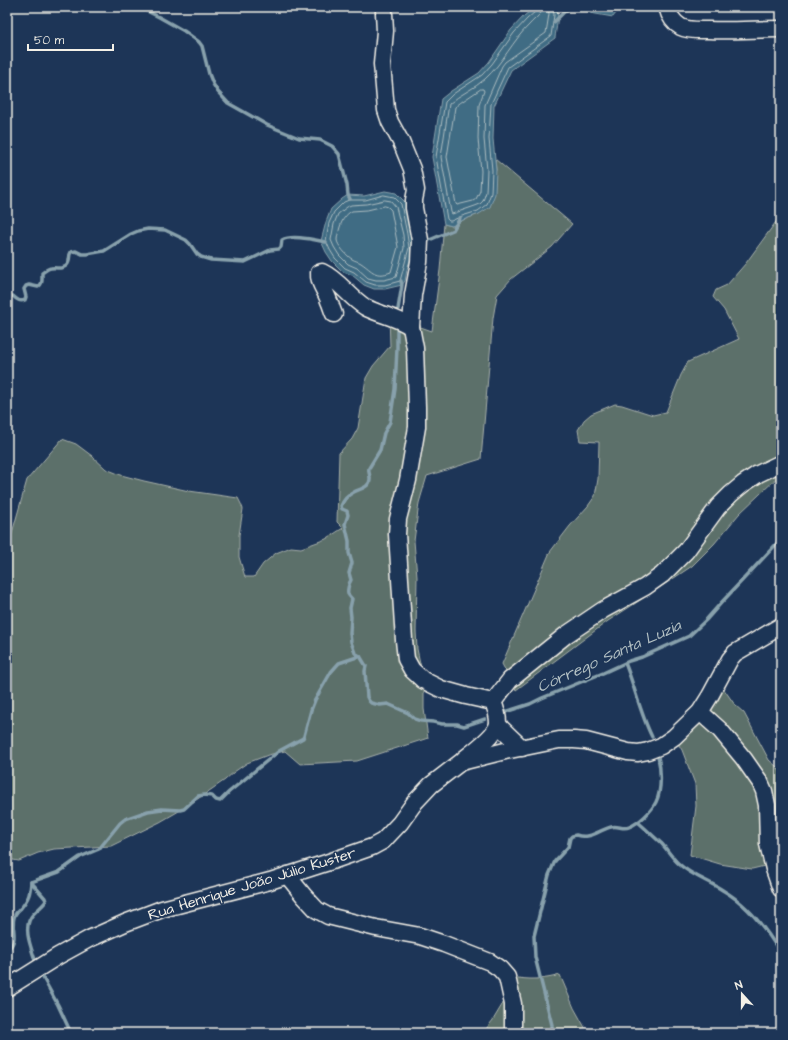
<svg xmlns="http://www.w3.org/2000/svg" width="788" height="1040" font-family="'Architects Daughter',sans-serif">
<rect width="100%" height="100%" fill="#1d3557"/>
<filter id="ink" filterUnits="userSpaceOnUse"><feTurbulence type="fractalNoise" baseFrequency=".025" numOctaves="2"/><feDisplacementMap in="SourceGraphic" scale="8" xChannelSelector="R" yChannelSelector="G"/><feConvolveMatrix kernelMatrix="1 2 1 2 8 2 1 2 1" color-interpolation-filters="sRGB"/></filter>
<g filter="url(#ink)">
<g fill="#5b6f6a" stroke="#a8b0a9">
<polygon points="495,159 572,224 552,247 511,279 497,295 493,318 481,459 427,476 419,503 414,541 417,577 416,631 417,649 424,682 424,709 428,738 357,761 300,764 285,751 268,755 247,763 234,772 225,780 186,807 160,822 111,846 54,849 38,853 19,861 7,859 7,551 27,480 62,439 76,444 92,456 106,469 121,475 144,481 189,491 238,498 241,504 243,509 239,535 239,557 245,577 254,577 263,564 276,553 291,547 301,548 326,539 343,528 337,522 339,453 352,439 358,428 366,378 373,366 390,346 389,316 432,331 440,270 444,224 452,226 463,220 479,214 496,170"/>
<polygon points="781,215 781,474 739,514 714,544 692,566 665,584 608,621 516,690 502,664 550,552 570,526 588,506 595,496 598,479 599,442 580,441 578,430 584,420 591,414 615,404 622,405 653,415 666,412 681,375 688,362 739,339 724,310 713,297 716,290 727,285 746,263"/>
<polygon points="721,685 735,705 744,713 769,760 776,766 781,773 781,862 752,869 720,864 690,855 696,806 695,784 682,750 677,742"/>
<path d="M560,975L574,1008L588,1033H483L493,1020L511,990L512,977C528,980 544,980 560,975Z"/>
</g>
<g fill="#406c84" stroke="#88a1ac">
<path d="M535,7H557C559,17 556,28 555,38L511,70L494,106L493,139L496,170L495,194L490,207L479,214L463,220L452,226L444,224L432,157L441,99L451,91L479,73L489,62L511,30L524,16Z"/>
<polygon points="583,7 619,7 619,9 613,17 590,13"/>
<polygon points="385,191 396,193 405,202 408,215 414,249 407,269 405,281 402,285 385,289 374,289 364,285 352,275 343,272 332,261 326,252 321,241 326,222 331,209 342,199 348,195 364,196"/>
</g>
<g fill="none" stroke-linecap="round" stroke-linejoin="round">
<g stroke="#acbcc0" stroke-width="1">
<polyline points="538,7 536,11 527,19 514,33 492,64 482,75 453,94 445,102 436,157 447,219 449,221 451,221 462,216 478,211 487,204 491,193 492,170 489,139 491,104 508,67 551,36 554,15 553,7"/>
<path d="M543,7C542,15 535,18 530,24C513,40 503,63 485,79C474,89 460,94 449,104L441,157L451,212L452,214L475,206L480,204L483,201L486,192L487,170L484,139L485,105L502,66L505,62L546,33L549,14L548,7"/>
<polygon points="481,89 483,89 484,91 479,105 478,139 481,171 480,191 476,199 473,201 457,205 456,204 447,157 455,107 460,103"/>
<polygon points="384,195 394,197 401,204 407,234 409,248 400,281 385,285 375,285 366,282 354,272 345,268 335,258 330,250 326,241 329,223 334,212 344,202 349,200 365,200"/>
<polygon points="385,200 391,201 396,207 403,235 404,248 396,277 384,280 376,280 368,278 357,268 348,264 339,255 334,247 331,240 334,224 338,214 347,207 351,205 366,204"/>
<path d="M385,206L388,207L391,210L398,247L391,272C375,278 373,271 361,263C358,261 355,261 352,259C348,257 337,245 337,240C337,236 339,231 340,227C342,220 346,214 352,211L367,210Z"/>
</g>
<g stroke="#88a1ac" stroke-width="3.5">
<polyline points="119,7 142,9 149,12 159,17 184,31 199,42 202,46 209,74 213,84 218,92 228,103 267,125 299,138 320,140 332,146 339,154 347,185 348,195 350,199"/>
<polyline points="554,22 564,12 571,7"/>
<polyline points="427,241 453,230 460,218"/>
<path d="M7,296H13C17,300 20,302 25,300L26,297L24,289L26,286L29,285L38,287C43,284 42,280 42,274V273C45,271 48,268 51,268C57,267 63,270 67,265C71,261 68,256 71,252L76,251L82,254H87L104,251L131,234L138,231L148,229L165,230L186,240L190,244L197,254L201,257L211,260L245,262L270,250L279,249L281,247L282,240C292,234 315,240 326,242"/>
<polyline points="397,315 402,285 401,281"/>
<path d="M397,325V348L395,389L390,422L384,433L380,450L369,468C368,472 370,474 370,478C371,487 360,489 354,492C348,495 343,501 341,506L342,509L347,511L348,515L345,524L349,541V553L352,563L349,573L351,580C349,583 347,590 348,594C349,596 351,598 352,599L350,608L351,617L350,633L351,642L355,653L360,656L366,666L365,671L367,697L369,701L371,703L380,705L388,704L408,713L415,719L421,721L433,722L442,724H457L464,726L485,719"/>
<path d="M625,663C635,687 640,713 652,737"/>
<polyline points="505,712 530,704 542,698 603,673 629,661 642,657 689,636 706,620 721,603 752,570 781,539"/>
<path d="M638,822C646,829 653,836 661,843C667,849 672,858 679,864C692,876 709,881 724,891C748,905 767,930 781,954"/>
<polyline points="31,882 59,872 80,857 99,849 120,823 125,819 148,811 162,809 180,810 184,809 198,796 204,795 212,796 216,800 220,801 229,792 279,751 303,738 304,736 311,710 315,700 331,672 339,663 360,656"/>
<path d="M31,882L45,898L46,901C42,907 35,911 31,917C23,929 31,947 35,960"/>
<path d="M7,950C21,939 9,926 15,915C16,912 19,910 21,908C29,898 30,894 31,882"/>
<polyline points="42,976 58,1005 71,1033"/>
<path d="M552,1033V1025L535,957L534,936L549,875L555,861L568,847L570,838L572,836L576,835C590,840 599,830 611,827C618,825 623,830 629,827C639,823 651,812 656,802C662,790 661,769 658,757"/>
</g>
<defs>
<g id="minor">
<polyline points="384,7 384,13 385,31 382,64 386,110 390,122 401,142 412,169 416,190 414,200 414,208 420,240 419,262 413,295 411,327 415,348 417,407 417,427 408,480 398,519 397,534 404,640 406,659 412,670 423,680 441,689 466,696 493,702 510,680 566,635 603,610 645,587 662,575 686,551 707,522 718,507 731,494 743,484 758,474 781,463"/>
<path d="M667,7C669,15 674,23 681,27C689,31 700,30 709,30C733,31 757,29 781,29"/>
<path d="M334,314C332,310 331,305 329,301C326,291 318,283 319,273L322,272C339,280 349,297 365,307C380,315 397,317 411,327"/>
<polyline points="700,712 720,730 744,759 760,782 764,791 767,805 768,844 774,869 781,889"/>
<polyline points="498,725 522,748"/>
<path d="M464,759C473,752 497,734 498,723C498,715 496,709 493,702"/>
<polyline points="287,875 304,896 317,910 328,916 376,928 420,936 444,944 490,962 500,969 507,977 513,1004 513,1033"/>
<polyline points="7,988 58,956 89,939 125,923 162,909 270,881 326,863 372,847 383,841 400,823 415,802 431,785 461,762 505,751 559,740 574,740 586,741 628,752 638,753 648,751 661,746 674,737 700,712 710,696 730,659 735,653 747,646 781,626"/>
</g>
</defs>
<use href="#minor" stroke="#f4f1e8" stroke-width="19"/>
<use href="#minor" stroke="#1d3557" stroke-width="16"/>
</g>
</g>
<g text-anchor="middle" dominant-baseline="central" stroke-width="3" stroke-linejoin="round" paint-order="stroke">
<g font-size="15" fill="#f4f1e8" stroke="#1d3557">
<text transform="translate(252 884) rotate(-17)">Rua Henrique João Júlio Kuster</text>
</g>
<g font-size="16" font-style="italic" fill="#b5c2c5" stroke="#1d3557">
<text transform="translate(609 656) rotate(-24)">Córrego Santa Luzia</text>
</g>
</g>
<rect width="788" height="1040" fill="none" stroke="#1d3557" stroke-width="24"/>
<rect x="12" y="12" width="764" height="1016" fill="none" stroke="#f4f1e8" stroke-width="1.5" filter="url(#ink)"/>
<g transform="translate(742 994) rotate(339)" stroke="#1d3557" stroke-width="3" paint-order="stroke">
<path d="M0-3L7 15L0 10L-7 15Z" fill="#f4f1e8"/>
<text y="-6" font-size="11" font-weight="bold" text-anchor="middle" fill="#f4f1e8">N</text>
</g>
<path d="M28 44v6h85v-6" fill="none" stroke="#f4f1e8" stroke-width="2"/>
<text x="34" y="44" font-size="12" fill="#f4f1e8" stroke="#1d3557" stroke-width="3" paint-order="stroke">50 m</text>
</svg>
